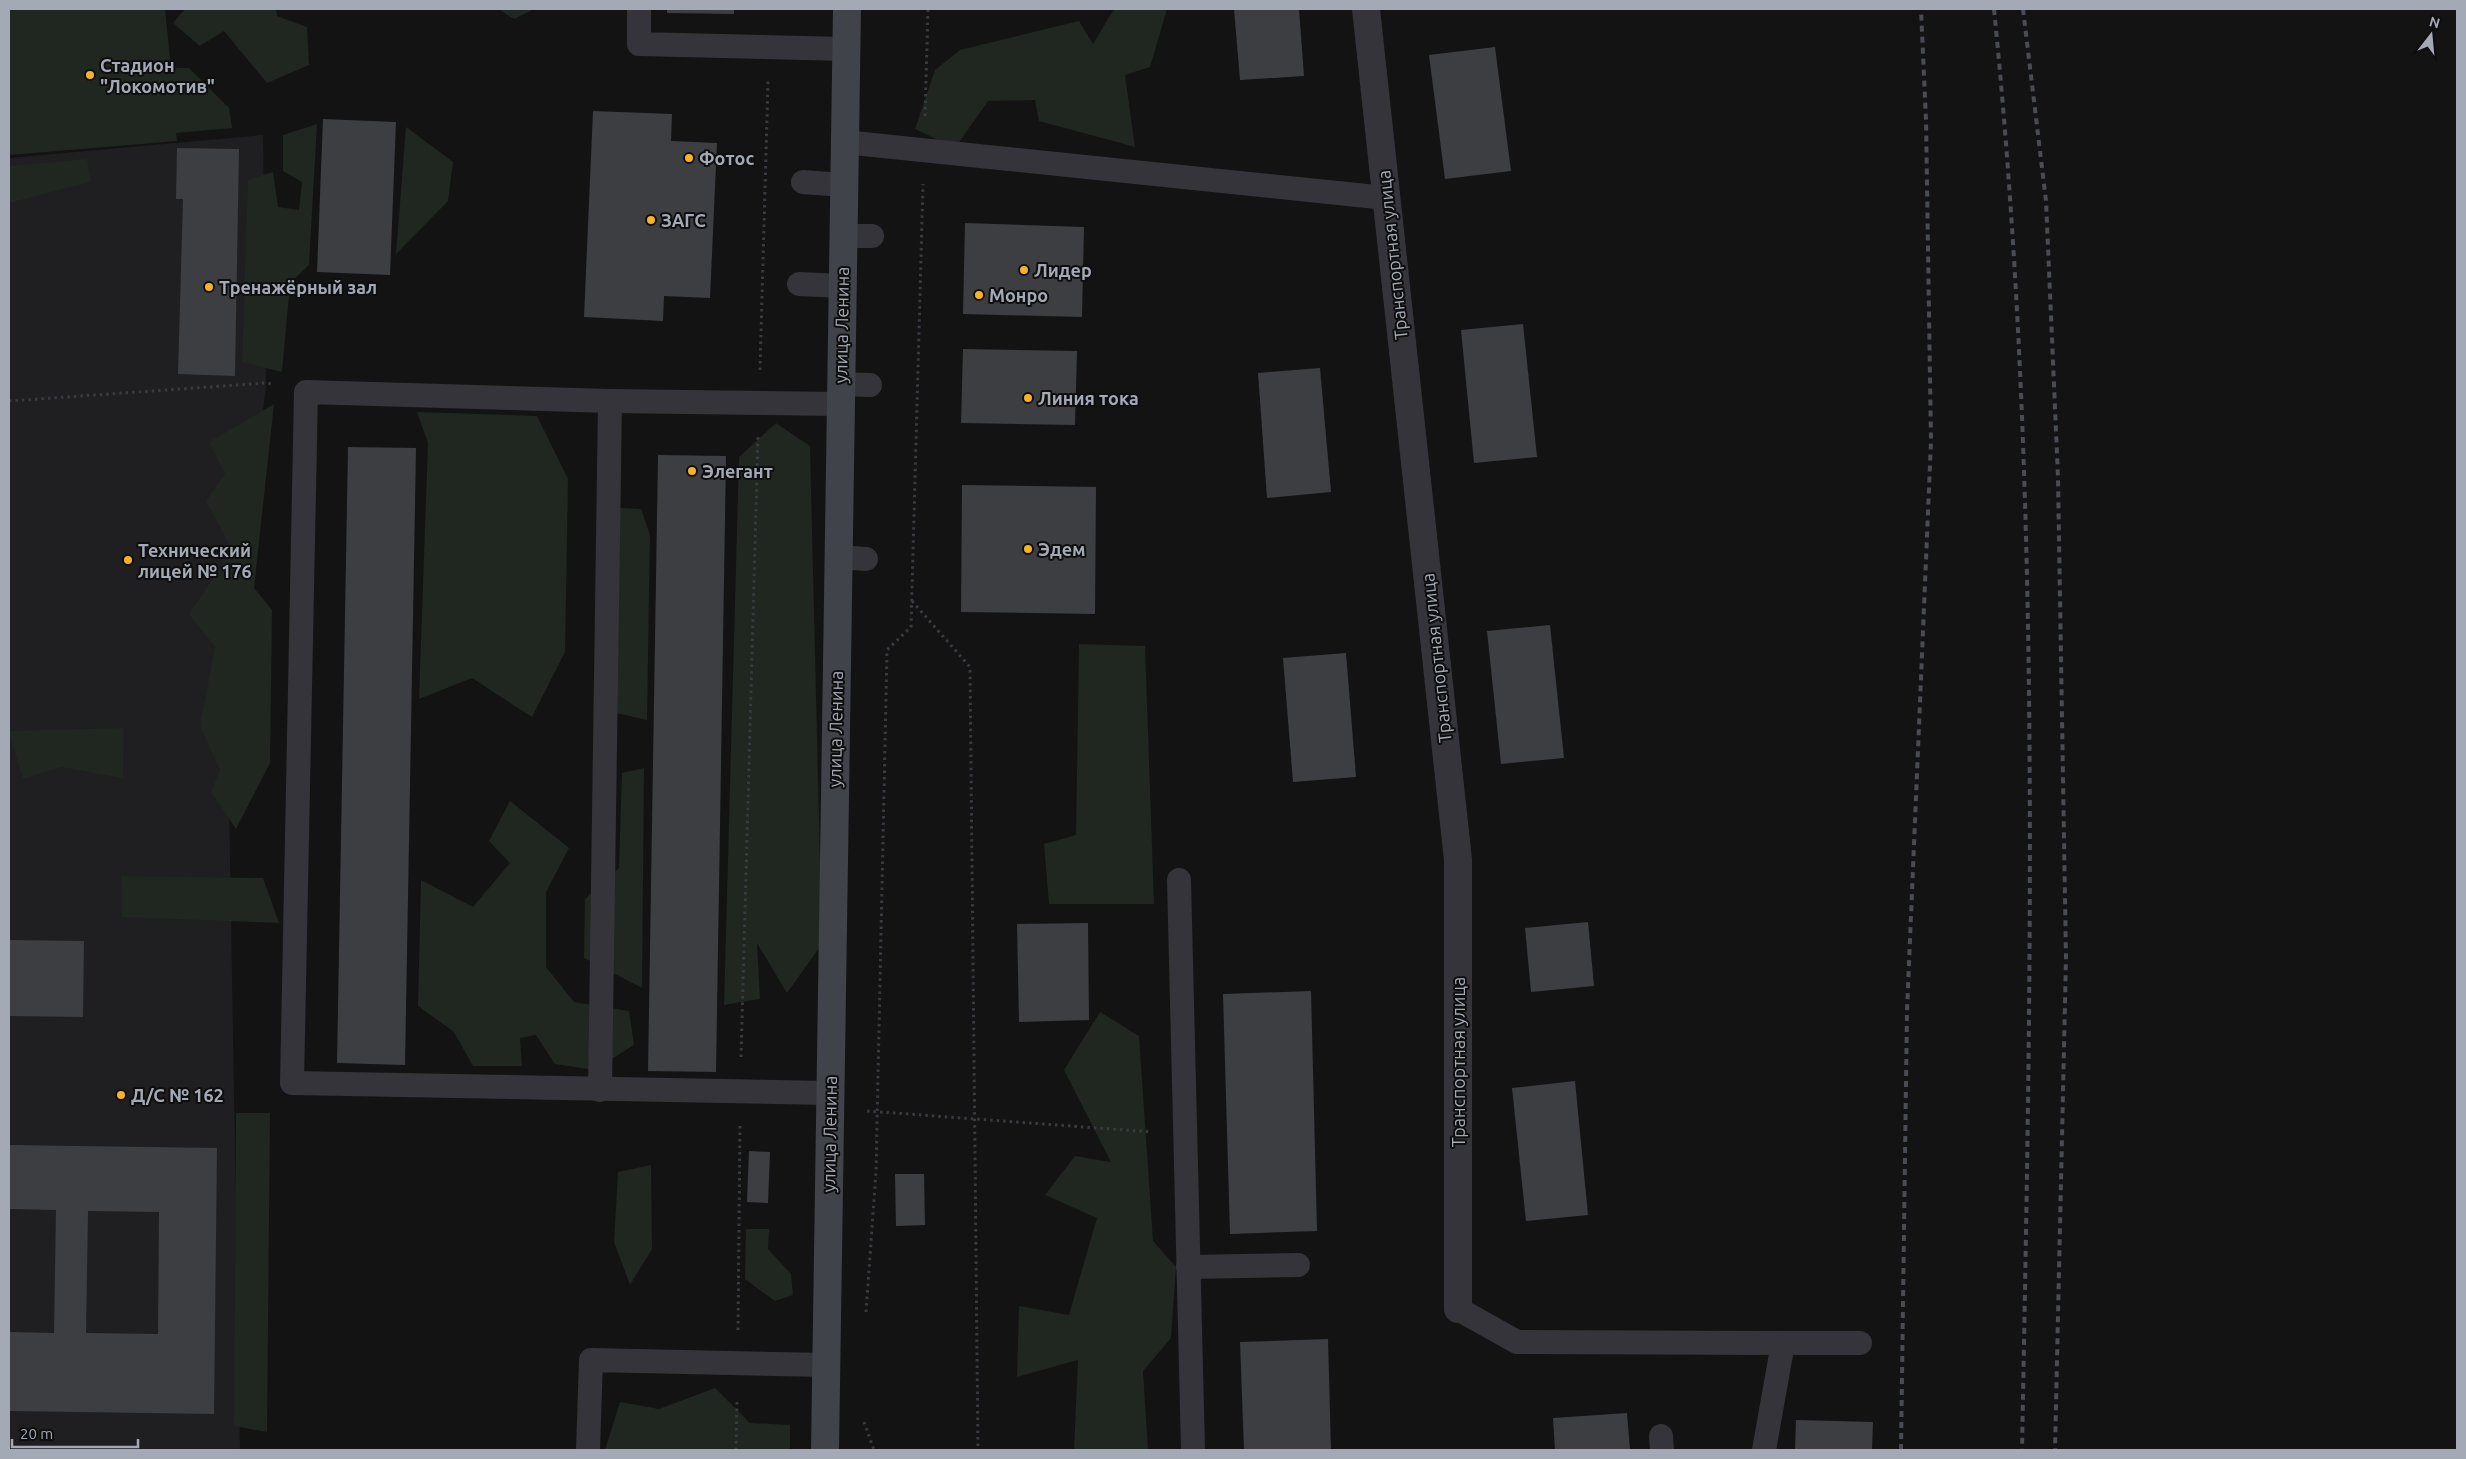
<svg xmlns="http://www.w3.org/2000/svg" width="2466" height="1459" font-family="Ubuntu,sans-serif">
<rect width="100%" height="100%" fill="#131314"/>
<polygon fill="#1f1f21" points="263,135 266,383 228,737 240,1450 9,1450 9,158"/>
<g fill="#1f2720">
<polygon points="9,9 165,9 171,68 189,68 229,108 232,128 176,133 177,141 9,155"/>
<polygon points="185,9 276,9 277,16 307,27 309,65 267,83 224,31 200,46 173,23"/>
<polygon points="498,9 534,9 514,19"/>
<polygon points="1114,9 1167,9 1150,67 1125,75 1135,147 1039,121 1035,100 988,101 955,148 915,129 935,70 960,50 1079,21 1093,44"/>
<polygon points="317,124 309,265 290,283 282,372 242,362 248,180 273,172 278,207 299,210 302,182 283,171 283,135"/>
<polygon points="406,127 453,162 448,201 396,254"/>
<polygon points="87,159 91,182 9,203 9,166"/>
<polygon points="274,404 254,588 272,610 270,763 236,829 211,792 220,770 200,726 215,647 189,614 232,550 206,501 225,474 209,442"/>
<polygon points="417,412 537,416 568,479 565,652 532,717 472,678 419,699 428,443"/>
<polygon points="776,423 810,446 822,944 787,993 757,943 760,999 724,1005 739,457"/>
<polygon points="620,508 641,509 650,535 647,720 616,713"/>
<polygon points="1079,644 1145,646 1154,904 1049,904 1044,844 1076,835"/>
<polygon points="124,728 123,778 61,767 23,779 9,733 9,731"/>
<polygon points="644,768 642,988 584,958 585,899 619,868 622,773"/>
<polygon points="510,801 569,848 546,892 546,967 574,1002 629,1011 634,1045 594,1070 555,1064 536,1035 520,1038 522,1066 473,1066 454,1032 418,1006 421,880 473,907 510,863 489,841"/>
<polygon points="121,876 263,878 279,923 122,917"/>
<polygon points="1100,1012 1139,1036 1153,1241 1176,1267 1171,1338 1143,1371 1148,1450 1074,1450 1078,1360 1017,1377 1019,1306 1069,1315 1097,1218 1045,1195 1075,1156 1111,1162 1064,1070"/>
<polygon points="236,1113 270,1113 267,1432 234,1426"/>
<polygon points="651,1165 652,1249 630,1285 614,1242 618,1172"/>
<polygon points="746,1229 769,1229 768,1249 791,1274 793,1295 775,1301 745,1279"/>
<polygon points="715,1388 750,1423 790,1425 790,1450 605,1450 620,1402 659,1409"/>
</g>
<g fill="#3d3e42" fill-rule="evenodd">
<polygon points="667,9 734,9 734,14 667,13"/>
<polygon points="1234,9 1299,9 1304,76 1240,80"/>
<polygon points="1495,47 1511,171 1445,179 1429,55"/>
<polygon points="593,111 672,114 671,141 717,143 710,298 664,296 663,321 584,317"/>
<polygon points="323,119 396,122 390,275 317,272"/>
<polygon points="177,148 239,149 235,376 178,374 183,199 176,199"/>
<polygon points="965,223 1084,227 1082,317 963,314"/>
<polygon points="1523,324 1537,457 1474,463 1461,330"/>
<polygon points="963,349 1077,351 1075,425 961,423"/>
<polygon points="1320,368 1331,492 1267,498 1258,373"/>
<polygon points="348,447 416,448 405,1065 337,1063"/>
<polygon points="658,455 726,456 716,1072 648,1071"/>
<polygon points="962,485 1096,487 1095,614 961,612"/>
<polygon points="1550,625 1564,758 1501,764 1487,631"/>
<polygon points="1346,653 1356,777 1293,782 1283,658"/>
<polygon points="1588,922 1594,986 1531,992 1525,928"/>
<polygon points="1088,923 1089,1020 1019,1022 1017,924"/>
<polygon points="9,940 84,941 83,1017 9,1016"/>
<polygon points="1311,991 1317,1231 1230,1234 1223,994"/>
<polygon points="1575,1081 1588,1215 1526,1221 1512,1088"/>
<path d="M9,1145L217,1148L214,1414L9,1411V1332L54,1333L56,1210L9,1209ZM88,1211L159,1212L158,1334L86,1333Z"/>
<polygon points="749,1151 770,1152 768,1203 747,1202"/>
<polygon points="895,1174 924,1174 925,1225 896,1226"/>
<polygon points="1328,1339 1331,1450 1244,1450 1240,1342"/>
<polygon points="1627,1413 1630,1450 1555,1450 1553,1418"/>
<polygon points="1796,1420 1873,1422 1872,1450 1795,1450"/>
</g>
<g fill="none" stroke-linecap="round" stroke-linejoin="round">
<g stroke="#393b41" stroke-width="3" stroke-dasharray="2.5 4" stroke-linecap="butt">
<polyline points="925,116 928,9"/>
<polyline points="760,370 768,81"/>
<polyline points="9,401 266,383 272,384"/>
<polyline points="912,601 970,667 978,1450"/>
<polyline points="741,1057 758,436"/>
<polyline points="867,1111 1152,1132"/>
<polyline points="866,1312 876,1172 887,650 911,627 923,184"/>
<polyline points="738,1330 740,1126"/>
<polyline points="864,1422 874,1450"/>
<polyline points="736,1450 737,1398"/>
</g>
<g stroke="#34343a" stroke-width="24">
<polyline points="639,9 639,44 846,49"/>
<polyline points="844,142 1386,198"/>
<polyline points="803,182 843,185"/>
<polyline points="843,236 872,236"/>
<polyline points="799,284 842,286"/>
<polyline points="840,384 870,385"/>
<polyline points="838,557 866,559"/>
<polyline points="1179,880 1193,1450"/>
<polyline points="600,1090 610,401"/>
<polyline points="830,1093 292,1083 306,392 610,401 840,404"/>
<polyline points="1188,1267 1298,1265"/>
<polyline points="1458,1309 1517,1342 1783,1343 1764,1450"/>
<polyline points="1783,1343 1860,1343"/>
<polyline points="1661,1436 1662,1450"/>
<polyline points="588,1450 591,1360 826,1365"/>
</g>
<polyline stroke="#34343a" stroke-width="28" points="1366,9 1458,860 1458,1309"/>
<polyline stroke="#41434a" stroke-width="28" points="825,1450 847,9"/>
<g stroke="#4a4c53" stroke-width="4" stroke-dasharray="6 5" stroke-linecap="butt">
<path d="M1994,9C2042,488 2031,970 2022,1450"/>
<polyline points="2023,9 2046,201 2058,477 2066,958 2055,1450"/>
<polyline points="1901,1450 1907,1011 1931,441 1926,120 1921,9"/>
</g>
</g>
<g fill="#f9b226" stroke="#0e0e0f" stroke-width="2">
<circle cx="90" cy="75" r="5"/>
<circle cx="689" cy="158" r="5"/>
<circle cx="651" cy="220" r="5"/>
<circle cx="1024" cy="270" r="5"/>
<circle cx="209" cy="287" r="5"/>
<circle cx="979" cy="295" r="5"/>
<circle cx="1028" cy="398" r="5"/>
<circle cx="692" cy="471" r="5"/>
<circle cx="1028" cy="549" r="5"/>
<circle cx="128" cy="560" r="5"/>
<circle cx="121" cy="1095" r="5"/>
</g>
<g text-anchor="middle" dominant-baseline="central" stroke-width="4" stroke-linejoin="round" paint-order="stroke">
<g font-size="18" font-weight="bold" fill="#a4a9b6" stroke="#0e0e0f" text-anchor="start">
<text x="100" y="65">Стадион<tspan x="100" dy="21">"Локомотив"</tspan></text>
<text x="699" y="158">Фотос</text>
<text x="661" y="220">ЗАГС</text>
<text x="1034" y="270">Лидер</text>
<text x="219" y="287">Тренажёрный зал</text>
<text x="989" y="295">Монро</text>
<text x="1038" y="398">Линия тока</text>
<text x="702" y="471">Элегант</text>
<text x="1038" y="549">Эдем</text>
<text x="138" y="550">Технический<tspan x="138" dy="21">лицей № 176</tspan></text>
<text x="131" y="1095">Д/С № 162</text>
</g>
<g font-size="18" fill="#a4a9b6" stroke="#0e0e0f">
<text transform="translate(1392 255) rotate(-96)">Транспортная улица</text>
<text transform="translate(841 325) rotate(-89)">улица Ленина</text>
<text transform="translate(1436 658) rotate(-96)">Транспортная улица</text>
<text transform="translate(835 729) rotate(-89)">улица Ленина</text>
<text transform="translate(1458 1062) rotate(-90)">Транспортная улица</text>
<text transform="translate(829 1134) rotate(-89)">улица Ленина</text>
</g>
</g>
<rect width="2466" height="1459" fill="none" stroke="#a4a9b6" stroke-width="20"/>
<g transform="translate(2431 35) rotate(16)" stroke="#0e0e0f" stroke-width="4" paint-order="stroke">
<path d="M0-4L9 19L0 12L-9 19Z" fill="#a4a9b6"/>
<text y="-8" font-size="14" font-weight="bold" text-anchor="middle" fill="#a4a9b6">N</text>
</g>
<path d="M12 1439v8h126v-8" fill="none" stroke="#a4a9b6" stroke-width="2.5"/>
<text x="20" y="1439" font-size="15" fill="#a4a9b6" stroke="#0e0e0f" stroke-width="4" paint-order="stroke">20 m</text>
</svg>
